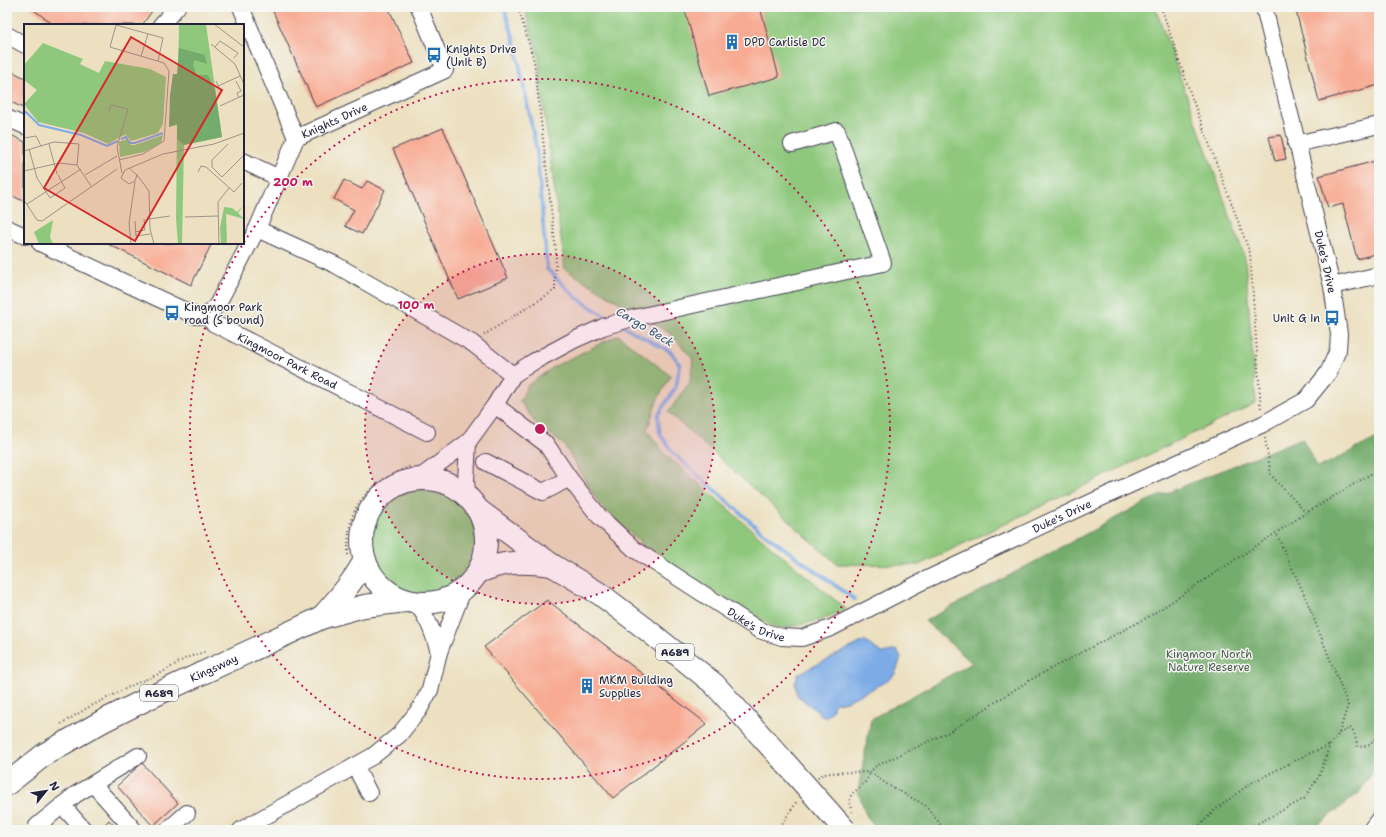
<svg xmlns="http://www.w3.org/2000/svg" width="1386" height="837" font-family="'Shantell Sans',sans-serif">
<rect width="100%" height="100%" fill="#f6f6f2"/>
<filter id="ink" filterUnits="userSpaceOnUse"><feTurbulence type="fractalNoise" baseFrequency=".025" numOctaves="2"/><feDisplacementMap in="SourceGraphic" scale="8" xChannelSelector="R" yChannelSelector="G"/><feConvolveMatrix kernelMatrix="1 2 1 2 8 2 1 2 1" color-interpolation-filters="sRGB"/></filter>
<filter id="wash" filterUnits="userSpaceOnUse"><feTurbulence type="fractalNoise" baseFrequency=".012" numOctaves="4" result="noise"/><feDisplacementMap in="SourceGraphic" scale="16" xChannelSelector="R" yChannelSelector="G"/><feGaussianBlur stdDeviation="0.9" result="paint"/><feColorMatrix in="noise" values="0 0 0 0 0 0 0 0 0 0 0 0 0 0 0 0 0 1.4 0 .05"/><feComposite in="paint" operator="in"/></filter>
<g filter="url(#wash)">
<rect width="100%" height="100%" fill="#ece0c0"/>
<g fill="#8fc87d" stroke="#58755c">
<polygon points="524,7 1155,7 1245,258 1256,403 919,565 837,564 668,412 690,382 693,359 671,334 565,269 541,89 539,58"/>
<polygon points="618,335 671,376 658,398 647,430 664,453 775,550 846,609 818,621 778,629 715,593 647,549 600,505 564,445 534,421 520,401 528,385 555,366"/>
<circle cx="424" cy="542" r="53"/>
</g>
<polygon fill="#73ac6c" stroke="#4a6754" points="1379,437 1379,761 1359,793 1312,830 878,830 866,815 858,791 871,719 972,663 925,621 1147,501 1302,438 1318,468"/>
<polygon fill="#7cabe6" stroke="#4f6690" points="864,641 882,653 897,650 901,658 895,674 886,682 847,701 835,703 831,712 825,718 797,695 795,684 798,674"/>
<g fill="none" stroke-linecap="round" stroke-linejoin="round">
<g stroke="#7cabe6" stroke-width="3.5">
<polyline points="504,7 515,43 537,152 547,269 577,298 611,320"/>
<polyline points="623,326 671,352 680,365 676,387 658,415 660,434 674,454 762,532 854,599"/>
</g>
</g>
<g id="blocks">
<g fill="#f8aa92">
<polygon points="30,7 155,7 142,25 54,25"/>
<polygon points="271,7 388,7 414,63 316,107"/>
<polygon points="684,7 760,7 779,77 709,96"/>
<polygon points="1295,7 1379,7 1379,85 1319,101"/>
<polygon points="7,69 25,78 25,109 7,100"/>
<polygon points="443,128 508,278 458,299 393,149"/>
<polygon points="7,133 25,142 25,202 7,193"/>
<polygon points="1281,135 1286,159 1275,161 1269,137"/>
<polygon points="1379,160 1379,253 1357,259 1343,204 1328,208 1319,176"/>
<polygon points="344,180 362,189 367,181 385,190 362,234 345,226 354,210 334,199"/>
<polygon points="106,243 212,243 191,285"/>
<polygon points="547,600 707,724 613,798 484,647"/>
<polygon points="142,763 178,803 153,826 117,786"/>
<polygon points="109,820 118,830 99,830"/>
</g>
</g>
</g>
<g filter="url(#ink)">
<use href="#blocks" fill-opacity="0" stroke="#403e4f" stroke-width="1"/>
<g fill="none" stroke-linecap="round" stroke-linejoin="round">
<defs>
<g id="minor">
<polyline points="241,7 296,138"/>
<polyline points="161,25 177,7"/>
<polyline points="7,35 25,45"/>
<polyline points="7,118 25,126"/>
<polyline points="1296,144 1379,125"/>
<polyline points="243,161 279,178"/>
<polyline points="7,228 25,236"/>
<polyline points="257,229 336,265 472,343 513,375"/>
<path id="s1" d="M40,243L196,316H207L213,323L427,432"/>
<polyline points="1332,286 1379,275"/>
<path id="s2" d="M207,316L217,305L257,229L296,138L445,70L419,7"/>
<path id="s3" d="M495,405L546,444L569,478L599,516L634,549L759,630L782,637L802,638L831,628L925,580L1092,502L1263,424L1306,400L1328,373L1338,350L1339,334L1332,286L1264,7"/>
<polyline points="486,462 543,492 555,486 569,478"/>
<polyline points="418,479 468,442 495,405 513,375 533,362 574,340 603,327 629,319 883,263 837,131 792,144"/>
<polyline points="468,498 466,481 468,442"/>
<path d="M416,603C429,619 433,633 439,652"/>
<polyline points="355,766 369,793"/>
<polyline points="93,784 134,830"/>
<polyline points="62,805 84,830"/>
<polyline points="40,830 37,826 75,795 138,756"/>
<polyline points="168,830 187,813"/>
<polyline points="241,830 355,766 373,756 399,735 419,710 430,690 439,652 463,590"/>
<polyline points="1371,830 1379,819"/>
</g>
<g id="highway">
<circle cx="424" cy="541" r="62"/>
<polyline points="477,509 552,565 600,594 646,629 714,684 781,758"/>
<path d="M478,572C487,569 496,565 505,564C521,561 537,563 552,565"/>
<path d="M321,618C338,599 353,582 365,560"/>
<path id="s4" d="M7,784L45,754L103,721L151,697L321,618L364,606L406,601"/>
</g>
</defs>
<use href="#minor" stroke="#403e4f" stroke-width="18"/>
<use href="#highway" stroke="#403e4f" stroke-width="24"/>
<g stroke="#403e4f" stroke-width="2" stroke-dasharray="1 3" stroke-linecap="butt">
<polyline points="1161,7 1192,98 1250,253 1261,410"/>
<polyline points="484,335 555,290 556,251 534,61 518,7"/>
<polyline points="1265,438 1271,475 1306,513"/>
<path d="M348,555C348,544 348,532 351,521C359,492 385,476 411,466"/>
<polyline points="61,724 89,707 137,683 161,673 186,658 207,651"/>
<polyline points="1339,733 1351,728 1354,733 1358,747 1370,745 1379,734"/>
<path d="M818,777C826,770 858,773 870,772L876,766L949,732L1030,680L1150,616L1306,513L1379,469"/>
<path d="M852,812C845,791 856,794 866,781C868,778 869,775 870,772L888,785L925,805L939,822L944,830"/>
<polyline points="862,825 866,830"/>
<polyline points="1197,828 1206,830"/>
<polyline points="778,830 797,801"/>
<polyline points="1193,830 1197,828 1215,810 1251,783 1308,754 1330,745"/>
<polyline points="1249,830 1249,828 1304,799 1319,776 1330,745 1339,733 1348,705 1305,596 1276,533"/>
</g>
<use href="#minor" stroke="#fff" stroke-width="16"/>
<use href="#highway" stroke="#fff" stroke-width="22"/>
<defs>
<polyline id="highway-bridge" points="781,758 845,830"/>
</defs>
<use href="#highway-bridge" stroke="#403e4f" stroke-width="24" stroke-linecap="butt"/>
<use href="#highway-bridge" stroke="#fff" stroke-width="22"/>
</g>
</g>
<circle cx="540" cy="429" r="175" fill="#c2185b" fill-opacity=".12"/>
<g fill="none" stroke="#c2185b" stroke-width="2" stroke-dasharray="2 4">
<circle cx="540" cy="429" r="175"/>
<circle cx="540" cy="429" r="350"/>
</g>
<defs>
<symbol id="building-bare" viewBox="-9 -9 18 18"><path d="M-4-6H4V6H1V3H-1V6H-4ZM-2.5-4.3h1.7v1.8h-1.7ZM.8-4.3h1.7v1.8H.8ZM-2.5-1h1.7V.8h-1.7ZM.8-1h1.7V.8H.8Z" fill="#1f6fb2" stroke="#f6f6f2" stroke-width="2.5" paint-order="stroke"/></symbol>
<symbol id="bus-bare" viewBox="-9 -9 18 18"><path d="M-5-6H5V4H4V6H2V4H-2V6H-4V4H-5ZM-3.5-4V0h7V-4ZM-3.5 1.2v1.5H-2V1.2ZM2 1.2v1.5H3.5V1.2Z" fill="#1f6fb2" stroke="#f6f6f2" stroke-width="2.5" paint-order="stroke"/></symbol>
</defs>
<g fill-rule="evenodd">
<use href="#building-bare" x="721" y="31" width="22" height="22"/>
<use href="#bus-bare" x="423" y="44" width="22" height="22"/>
<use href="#bus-bare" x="161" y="302" width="22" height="22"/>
<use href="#bus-bare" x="1321" y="307" width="22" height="22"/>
<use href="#building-bare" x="576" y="675" width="22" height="22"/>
</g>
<g text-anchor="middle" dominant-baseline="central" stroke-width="3" stroke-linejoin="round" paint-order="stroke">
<g fill="#f6f6f2" stroke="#626272" stroke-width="1">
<rect x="656" y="644" width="38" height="16" rx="3"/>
<rect x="140" y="685" width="38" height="16" rx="3"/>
</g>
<g font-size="10" font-weight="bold" fill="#22223b">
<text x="675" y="652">A689</text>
<text x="159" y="693">A689</text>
</g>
<g font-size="11" fill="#22223b" stroke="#f6f6f2" text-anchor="start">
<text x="744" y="42">DPD Carlisle DC</text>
<text x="446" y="49">Knights Drive<tspan x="446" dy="13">(Unit B)</tspan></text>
<text x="184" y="307">Kingmoor Park<tspan x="184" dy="13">road (S bound)</tspan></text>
<text x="1320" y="318" text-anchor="end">Unit G in</text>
<text x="599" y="680">MKM Building<tspan x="599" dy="13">Supplies</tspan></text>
</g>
<g font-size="11" fill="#22223b" stroke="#f6f6f2">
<text stroke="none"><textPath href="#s2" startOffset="242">Knights Drive</textPath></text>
<text transform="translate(1325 262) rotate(77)">Duke's Drive</text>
<text stroke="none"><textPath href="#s1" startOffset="276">Kingmoor Park Road</textPath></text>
<text stroke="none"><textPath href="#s3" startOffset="682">Duke's Drive</textPath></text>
<text stroke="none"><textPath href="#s3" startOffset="346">Duke's Drive</textPath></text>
<text stroke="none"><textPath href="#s4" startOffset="238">Kingsway</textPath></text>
</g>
<g font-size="11" fill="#485c52" stroke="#f6f6f2">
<text x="1209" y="654">Kingmoor North<tspan x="1209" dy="13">Nature Reserve</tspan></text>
</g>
<g font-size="12" font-style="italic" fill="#425277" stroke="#f6f6f2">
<text transform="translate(645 327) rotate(31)">Cargo Beck</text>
</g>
</g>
<g transform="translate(24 24)">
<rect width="220" height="220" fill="#ece0c0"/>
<path d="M155,0H182L198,113L160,121L158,220H154L152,195L153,101L145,103L149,50H154ZM19,19L59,35L56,40L75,49L81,37L126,45L142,53L139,100L134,109L107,117L102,111L98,112L84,120L60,109L14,98L0,80L13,66L0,56V41ZM139,111L137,119L120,128L96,133L95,118L103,115L107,121H111ZM220,181L214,189L220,195L202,190L203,216L202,220H197L196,204L200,183L208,184L213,188ZM29,196L26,213L29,220H15L10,208Z" fill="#8fc87d"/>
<path d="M155,24L181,31L183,40L171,36L169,39L172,51H184L191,66L198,113L160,121L153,115V100L145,103L146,71L149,50H153Z" fill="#73ac6c"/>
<path fill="none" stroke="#7cabe6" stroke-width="2" d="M0,90L2,88L15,101L57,111L83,122L94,117M97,115L102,113L106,119H111L139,109"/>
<path fill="none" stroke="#9b948b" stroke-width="1" d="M90,0L92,1L86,23L140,39L145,47L140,117L119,130L95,136M190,0L220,23M92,1L139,14L134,37M187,20L211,40L220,60M191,23L196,17L214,29L210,34M117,32L124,10M192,57L197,68M212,57L217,67L213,69L215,74M194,62L216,52M196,82L220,71M85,87L87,81L104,85L93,123L98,149M0,114L12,112L17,122M25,120L33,150M204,120L188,136V143L198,153L220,131M5,125L13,154L26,174L41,164L34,151M0,127L30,118L55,120L53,141L67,162M105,144L113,151L111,157L105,160L97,154L101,146L139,130L190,120L220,109M0,147L35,139L53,141M174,148L177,142L182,143L210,168L218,159M61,151L93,132M113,151L125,167L126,205L130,220M0,176L13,196L18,197L93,145M3,180L57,145M161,193L194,192M125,195L146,192M111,197L112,212L126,210M111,208L121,206L120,195M107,220L105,199L111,158M195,220L194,178L205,164"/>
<path fill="#d62828" fill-opacity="0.15" stroke="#d62828" stroke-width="2" d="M107,13L198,66L111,217L20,164Z"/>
<rect width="220" height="220" fill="none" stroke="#22223b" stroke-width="2"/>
</g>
<circle cx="540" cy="429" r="6" fill="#c2185b" stroke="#f6f6f2" stroke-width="2"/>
<g font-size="12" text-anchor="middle" font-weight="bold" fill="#c2185b" stroke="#f6f6f2" stroke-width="3" stroke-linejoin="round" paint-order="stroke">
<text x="293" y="186">200 m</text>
<text x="416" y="309">100 m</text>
</g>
<rect width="1386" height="837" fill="none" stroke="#f6f6f2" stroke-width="24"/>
<g transform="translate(46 791) rotate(60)" stroke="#f6f6f2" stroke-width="3" paint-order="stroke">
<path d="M0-3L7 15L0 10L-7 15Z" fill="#22223b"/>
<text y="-6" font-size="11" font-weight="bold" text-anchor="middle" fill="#22223b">N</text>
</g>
</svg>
